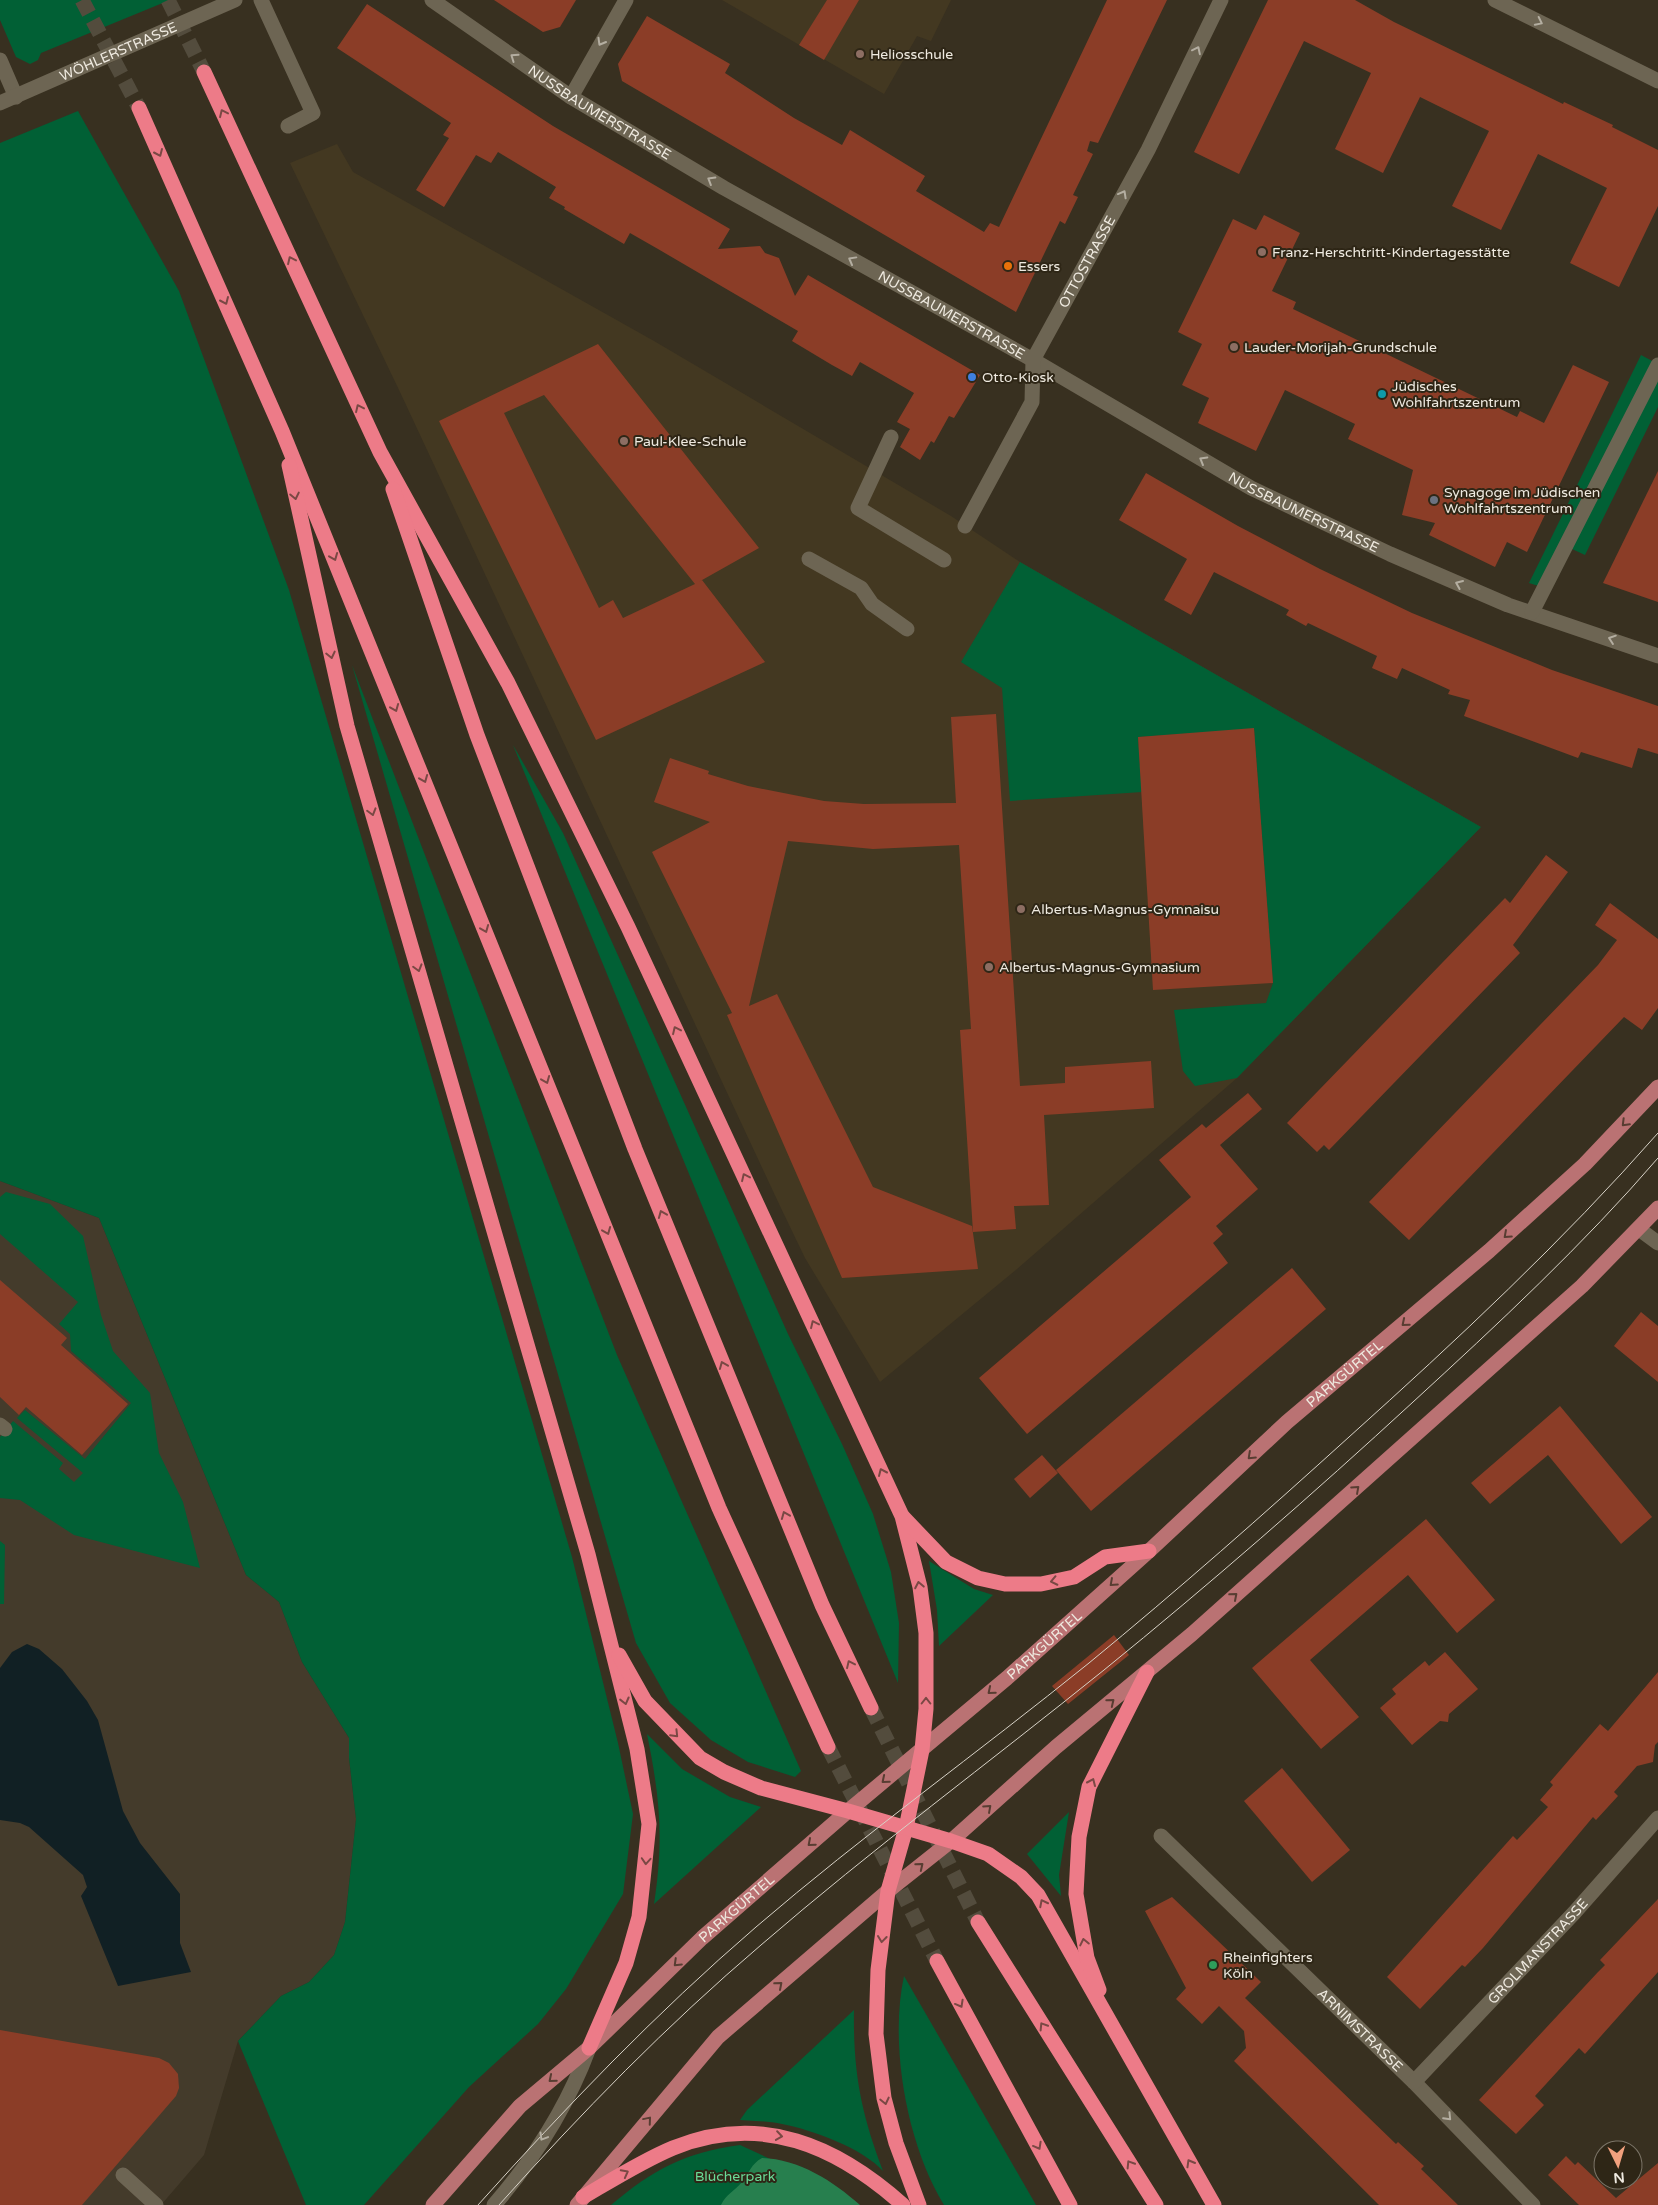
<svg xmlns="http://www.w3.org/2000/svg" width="1658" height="2205" font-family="'Varela Round',sans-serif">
<rect width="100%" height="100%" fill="#383020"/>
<polygon fill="#443b2b" points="0,1181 99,1218 246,1575 279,1602 302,1662 349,1738 349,1758 356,1819 345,1922 334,1955 309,1982 281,1996 238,2041 204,2155 161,2205 0,2205"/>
<g fill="#433821">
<polygon points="722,0 951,0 931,41 917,36 884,94"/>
<polygon points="337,144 353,172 654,341 951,516 1020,562 1481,827 1237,1078 1017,1269 880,1382 805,1258 780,1206 400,392 290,163"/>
</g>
<g fill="#016035">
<polygon points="0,0 170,0 41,53 38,60 30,64 16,57 0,20"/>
<polygon points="78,111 179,291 289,590 572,1557 618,1743 633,1814 623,1894 566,1989 538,2024 469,2087 364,2205 306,2205 238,2041 281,1996 309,1982 334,1955 345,1922 356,1819 349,1758 349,1738 302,1662 279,1602 246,1575 99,1218 0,1181 0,143"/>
<polygon points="1641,355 1658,364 1658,407 1585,555 1572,549 1551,590 1529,583"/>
<polygon points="1020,562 1481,827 1237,1078 1195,1086 1183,1071 1174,1010 1266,1003 1273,983 1254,729 1138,737 1142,792 1010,801 1002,688 961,662"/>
<polygon points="352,665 617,1355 801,1771 795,1777 748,1762 711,1740 670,1703 636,1643"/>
<polygon points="513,745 563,833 788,1334 842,1444 873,1514 891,1572 899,1623 898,1683"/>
<polygon points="6,1192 50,1204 83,1236 101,1315 113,1351 150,1393 159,1453 183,1502 200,1568 74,1535 20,1500 0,1498 0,1437 13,1421 63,1463 59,1469 74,1482 83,1473 17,1418 25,1410 85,1459 131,1403 71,1351 70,1334 59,1324 78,1302 0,1234 0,1197"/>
<polygon points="0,1541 5,1545 4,1604 0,1604"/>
<polygon points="929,1561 974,1589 993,1595 939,1646 937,1610"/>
<path d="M647,1734L682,1769L730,1797L761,1807L654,1904C664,1839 660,1798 647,1734Z"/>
<polygon points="1069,1812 1059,1875 1061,1896 1027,1854"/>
<path d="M904,1976L1036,2205H944C907,2145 889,2045 904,1976Z"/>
<path d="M854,2010C853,2072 861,2113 883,2171C862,2148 813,2130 782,2124C769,2121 754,2121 740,2120L747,2110Z"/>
<path d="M740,2145L803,2174L828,2205H611C652,2170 686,2152 740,2145Z"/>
</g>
<path fill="#277f4e" d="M762,2158C799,2159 833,2181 860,2205H721C726,2194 735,2191 742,2182C750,2172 751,2164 762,2158Z"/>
<polygon fill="#112024" points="27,1644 39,1649 62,1669 87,1701 98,1720 123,1811 140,1843 180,1894 180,1943 191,1972 118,1986 81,1896 87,1887 83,1875 29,1827 20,1823 0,1820 0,1668 12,1652"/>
<g fill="#8b3d27" fill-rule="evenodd">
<polygon points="494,0 576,0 560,27 543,32"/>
<polygon points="827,0 859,0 824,60 799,45"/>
<polygon points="1107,0 1167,0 1098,143 1090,141 1087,151 1093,154 1073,195 1078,197 1065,224 1060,221 1016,312 622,81 618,64 647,16 730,64 725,73 794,118 842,145 850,130 925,176 916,191 984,232 990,223 999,227"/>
<polygon points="1268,0 1355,0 1394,22 1563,104 1564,102 1613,125 1612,127 1658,150 1658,206 1619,287 1570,263 1607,188 1538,154 1501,230 1452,206 1489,131 1420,97 1383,173 1335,149 1371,73 1304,41 1239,174 1194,152"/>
<polygon points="367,4 553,126 730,229 718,249 760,246 765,253 779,258 795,296 808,275 980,375 954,418 949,416 934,443 931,441 920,460 900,447 910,429 897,422 914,393 860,362 852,376 832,365 792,341 798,331 658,249 630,233 624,244 564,209 565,207 549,198 556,187 498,152 491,163 476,155 444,207 416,190 449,138 443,135 451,123 337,48"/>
<polygon points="1264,215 1300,233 1272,291 1296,302 1293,309 1517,417 1520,411 1544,423 1573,365 1609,382 1527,552 1507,542 1495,567 1429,535 1435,523 1402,515 1413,470 1348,439 1355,424 1285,390 1256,451 1198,423 1209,398 1182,385 1202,344 1178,332 1233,219 1256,230"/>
<path d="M598,344L759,548L695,584L702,580L765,662L596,740L439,421ZM544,395L695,584L623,618L613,600L599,608L504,413Z"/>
<polygon points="1658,471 1658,602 1603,583"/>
<polygon points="1146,473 1238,526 1320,569 1412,613 1552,670 1658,706 1658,754 1638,748 1632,768 1581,752 1578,758 1464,716 1470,700 1448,694 1450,690 1402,668 1397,679 1372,668 1377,656 1308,623 1306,626 1286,615 1289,610 1214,572 1191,615 1164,600 1187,559 1119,520"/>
<polygon points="996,714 1020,1086 1065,1083 1065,1067 1151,1061 1154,1108 1044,1115 1049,1205 1014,1206 1016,1229 973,1232 960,1030 971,1029 959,845 873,849 788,841 749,1006 777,994 873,1187 972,1226 978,1269 842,1278 727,1015 732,1013 652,852 710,822 654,802 670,758 709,771 708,774 748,786 824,801 864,804 956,803 951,717"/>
<polygon points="1254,728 1273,983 1153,990 1138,737"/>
<polygon points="1546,855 1568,872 1513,945 1520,953 1329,1150 1324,1145 1317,1152 1287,1123 1505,898 1510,903"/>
<polygon points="1610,903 1658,939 1658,1008 1642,1030 1624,1017 1409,1240 1369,1202 1598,965 1617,940 1595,925"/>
<polygon points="1248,1093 1262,1109 1220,1145 1258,1189 1216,1226 1223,1234 1213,1243 1228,1263 1027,1434 979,1378 1191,1197 1159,1160 1202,1124 1206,1128"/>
<polygon points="1292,1268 1326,1309 1091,1511 1056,1470"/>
<polygon points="0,1280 67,1338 61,1345 128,1404 82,1455 26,1407 19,1415 0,1397"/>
<polygon points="1641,1312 1658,1326 1658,1382 1614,1346"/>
<polygon points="1560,1406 1652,1517 1621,1544 1548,1455 1490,1504 1471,1483"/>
<polygon points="1042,1455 1058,1473 1030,1498 1014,1479"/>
<polygon points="1426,1519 1495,1600 1457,1633 1408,1575 1310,1660 1359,1717 1321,1749 1252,1668"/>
<polygon points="1114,1635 1129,1655 1068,1704 1052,1686"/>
<polygon points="1445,1652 1478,1689 1449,1714 1448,1722 1440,1721 1412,1745 1380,1708 1396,1694 1392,1689 1425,1661 1429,1666"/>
<polygon points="1658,1672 1658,1742 1655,1745 1653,1762 1637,1766 1614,1792 1618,1796 1596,1820 1593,1817 1483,1948 1465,1967 1462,1965 1420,2009 1387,1977 1513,1836 1517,1840 1548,1807 1540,1800 1553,1785 1550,1782 1600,1724 1608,1731"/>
<polygon points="1282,1768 1350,1850 1312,1882 1244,1801"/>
<polygon points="1172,1897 1261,1982 1245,1998 1396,2144 1398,2142 1424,2166 1421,2169 1458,2205 1379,2205 1234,2061 1246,2048 1244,2031 1219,2006 1202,2024 1176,1999 1186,1988 1145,1911"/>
<polygon points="1658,1899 1658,1972 1585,2054 1579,2048 1535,2096 1544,2105 1516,2134 1479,2100 1598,1972 1605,1965 1600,1960"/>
<polygon points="0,2030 159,2058 169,2063 178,2074 179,2088 176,2096 82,2205 0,2205"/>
<polygon points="1566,2156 1575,2165 1578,2162 1616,2198 1658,2163 1658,2205 1579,2205 1548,2175"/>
</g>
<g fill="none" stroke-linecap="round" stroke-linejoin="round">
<g stroke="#534c3d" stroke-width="15" stroke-dasharray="15 8" stroke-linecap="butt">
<polyline points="82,0 139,108"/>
<polyline points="168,0 204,72"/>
<polyline points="871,1708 978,1922"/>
<polyline points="828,1747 937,1961"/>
</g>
<g stroke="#6d6553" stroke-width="15">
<polyline points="261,0 313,113 288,126"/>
<path id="s1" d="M432,0L571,97L724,188L1033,360L1251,488L1390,554L1508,605L1658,656"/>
<polyline points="1495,0 1658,81"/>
<polyline points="0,60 16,97"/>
<polyline points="571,97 626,0"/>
<path id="s2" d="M0,103L235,0"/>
<polyline points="891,437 858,508 944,560"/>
<path id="s3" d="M965,526L1032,402L1033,360L1148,150L1221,0"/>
<polyline points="809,559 861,588 872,604 907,629"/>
<polyline points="1532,612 1658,365"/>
<polyline points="1639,1229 1658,1243"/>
<polyline points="0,1425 5,1429"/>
<path id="s4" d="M1161,1836L1414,2082L1533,2205"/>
<path id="s5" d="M1414,2082L1574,1913L1658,1818"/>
<polyline points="123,2175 156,2205"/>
<path d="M494,2205C533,2160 568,2105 589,2048"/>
</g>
<g stroke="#ba7273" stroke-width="15">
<path id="s6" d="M433,2205L520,2106L589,2048L702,1938L848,1811L1007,1678L1149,1551L1287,1422L1489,1251L1585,1164L1658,1087"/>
<polyline points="577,2205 718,2037 888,1891 951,1841 1056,1747 1192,1634 1582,1286 1658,1208"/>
</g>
<g stroke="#ed7b88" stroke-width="15">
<polyline points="204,72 380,452 508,683 628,927 902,1516 920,1587 926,1633 926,1709 922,1750 906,1828 888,1891 878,1970 876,2034 884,2098 896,2143 919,2205"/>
<polyline points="139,108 282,431 719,1508 828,1747"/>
<polyline points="289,465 347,726 588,1554 637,1749 649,1824 639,1917 626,1963 589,2048"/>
<polyline points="393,489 477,735 635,1149 822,1605 871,1708"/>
<polyline points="903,1517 946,1562 978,1578 1005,1584 1041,1584 1074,1577 1105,1557 1149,1551"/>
<polyline points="619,1655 645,1701 700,1758 724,1772 761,1788 848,1811 951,1841 988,1854 1021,1877 1038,1895 1214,2205"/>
<polyline points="978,1922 1156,2205"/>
<polyline points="937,1961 1070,2205"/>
<polyline points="1099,1990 1087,1958 1076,1894 1079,1837 1089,1787 1147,1672"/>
<path d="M583,2197C612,2180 642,2161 673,2148C761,2112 837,2146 903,2205"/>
</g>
<g stroke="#d7d2c7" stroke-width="1">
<path d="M478,2205C565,2108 656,2013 756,1927C863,1835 979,1752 1089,1663C1178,1590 1264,1514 1349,1437C1457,1340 1563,1241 1658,1133"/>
<path d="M499,2205C581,2113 667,2025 761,1945C872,1849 990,1762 1104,1670C1210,1584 1313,1494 1413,1402C1498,1324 1583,1245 1658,1158"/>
</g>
</g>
<defs><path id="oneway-chevron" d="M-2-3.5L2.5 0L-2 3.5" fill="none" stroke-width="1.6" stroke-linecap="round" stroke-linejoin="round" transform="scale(1.25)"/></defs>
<g stroke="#b4aea1">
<use href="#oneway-chevron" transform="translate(1539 22) rotate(26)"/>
<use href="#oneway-chevron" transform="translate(601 42) rotate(120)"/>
<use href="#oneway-chevron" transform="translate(1197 50) rotate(-64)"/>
<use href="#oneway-chevron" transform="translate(514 57) rotate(-145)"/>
<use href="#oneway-chevron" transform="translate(711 180) rotate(-149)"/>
<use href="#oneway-chevron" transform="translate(1123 194) rotate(-61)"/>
<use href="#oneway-chevron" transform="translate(852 260) rotate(-151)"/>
<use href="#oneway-chevron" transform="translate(1203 460) rotate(-150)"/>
<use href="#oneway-chevron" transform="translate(1459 584) rotate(-157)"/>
<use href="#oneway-chevron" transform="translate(1612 639) rotate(-161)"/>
<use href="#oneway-chevron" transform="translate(1448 2117) rotate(46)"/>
<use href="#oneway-chevron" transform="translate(543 2137) rotate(121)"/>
</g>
<g stroke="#7a4844">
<use href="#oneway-chevron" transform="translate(223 113) rotate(-115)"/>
<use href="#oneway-chevron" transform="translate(159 153) rotate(66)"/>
<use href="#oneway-chevron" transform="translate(291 260) rotate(-115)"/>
<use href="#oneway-chevron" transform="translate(225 301) rotate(66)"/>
<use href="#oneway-chevron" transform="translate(359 408) rotate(-115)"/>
<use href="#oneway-chevron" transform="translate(295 496) rotate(78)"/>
<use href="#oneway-chevron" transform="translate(334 557) rotate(68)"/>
<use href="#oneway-chevron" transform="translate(331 655) rotate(77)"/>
<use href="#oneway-chevron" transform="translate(395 708) rotate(68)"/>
<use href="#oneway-chevron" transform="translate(424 779) rotate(68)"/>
<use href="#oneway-chevron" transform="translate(372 812) rotate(74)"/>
<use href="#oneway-chevron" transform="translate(485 929) rotate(68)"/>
<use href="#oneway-chevron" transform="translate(418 968) rotate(74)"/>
<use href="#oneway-chevron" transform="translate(676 1030) rotate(-115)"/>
<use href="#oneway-chevron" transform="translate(546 1080) rotate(68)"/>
<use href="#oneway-chevron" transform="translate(745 1177) rotate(-115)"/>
<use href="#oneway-chevron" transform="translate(662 1214) rotate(-112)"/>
<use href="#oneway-chevron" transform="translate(607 1231) rotate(68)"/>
<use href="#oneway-chevron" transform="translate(814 1324) rotate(-115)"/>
<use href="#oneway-chevron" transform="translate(723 1365) rotate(-112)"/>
<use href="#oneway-chevron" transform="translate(882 1472) rotate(-114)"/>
<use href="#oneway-chevron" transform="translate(785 1515) rotate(-112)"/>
<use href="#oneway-chevron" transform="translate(1054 1581) rotate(168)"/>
<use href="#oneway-chevron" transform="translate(919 1585) rotate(-101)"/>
<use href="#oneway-chevron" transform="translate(850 1664) rotate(-115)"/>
<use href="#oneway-chevron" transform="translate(625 1701) rotate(76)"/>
<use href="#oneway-chevron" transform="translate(926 1701) rotate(-90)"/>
<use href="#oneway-chevron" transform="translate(675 1734) rotate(46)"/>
<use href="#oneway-chevron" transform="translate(1092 1782) rotate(-66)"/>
<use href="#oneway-chevron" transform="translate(646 1861) rotate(94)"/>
<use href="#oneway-chevron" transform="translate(1043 1903) rotate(-117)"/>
<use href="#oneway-chevron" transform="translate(882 1939) rotate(97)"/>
<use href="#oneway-chevron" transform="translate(1084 1942) rotate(-102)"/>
<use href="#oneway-chevron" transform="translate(960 2004) rotate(61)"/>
<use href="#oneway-chevron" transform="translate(1043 2026) rotate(-122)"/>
<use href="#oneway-chevron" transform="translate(885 2101) rotate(77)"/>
<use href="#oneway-chevron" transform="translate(779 2136) rotate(8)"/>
<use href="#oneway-chevron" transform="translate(1038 2146) rotate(61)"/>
<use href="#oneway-chevron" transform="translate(1190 2163) rotate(-120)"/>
<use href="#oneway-chevron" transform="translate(1130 2164) rotate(-122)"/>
<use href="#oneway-chevron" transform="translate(625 2173) rotate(-28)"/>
</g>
<g stroke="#583d32">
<use href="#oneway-chevron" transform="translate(1625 1123) rotate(135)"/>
<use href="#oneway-chevron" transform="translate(1507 1235) rotate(138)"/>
<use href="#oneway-chevron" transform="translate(1405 1323) rotate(140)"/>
<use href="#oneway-chevron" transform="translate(1251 1456) rotate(137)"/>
<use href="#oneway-chevron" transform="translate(1356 1489) rotate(-42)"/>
<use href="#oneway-chevron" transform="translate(1113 1583) rotate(138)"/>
<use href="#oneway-chevron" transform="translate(1234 1596) rotate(-41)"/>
<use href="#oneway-chevron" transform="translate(991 1691) rotate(140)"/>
<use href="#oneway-chevron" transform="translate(1111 1702) rotate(-39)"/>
<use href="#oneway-chevron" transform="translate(885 1780) rotate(140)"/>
<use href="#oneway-chevron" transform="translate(988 1808) rotate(-42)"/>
<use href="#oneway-chevron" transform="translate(811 1843) rotate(139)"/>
<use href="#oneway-chevron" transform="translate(920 1866) rotate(-39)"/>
<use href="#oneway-chevron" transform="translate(677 1963) rotate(136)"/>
<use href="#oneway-chevron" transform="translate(779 1985) rotate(-41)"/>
<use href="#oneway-chevron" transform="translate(552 2079) rotate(140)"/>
<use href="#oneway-chevron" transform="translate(648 2120) rotate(-50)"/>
</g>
<g fill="#8d6e63" stroke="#2e2616" stroke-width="2">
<circle cx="860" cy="54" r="5"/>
<circle cx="1262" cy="252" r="5"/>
<circle cx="1234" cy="347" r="5"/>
<circle cx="624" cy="441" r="5"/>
<circle cx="1021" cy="909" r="5"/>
<circle cx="989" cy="967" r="5"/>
</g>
<circle fill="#e8710a" stroke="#2e2616" stroke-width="2" cx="1008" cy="266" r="5"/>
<circle fill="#3f7fe0" stroke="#2e2616" stroke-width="2" cx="972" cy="377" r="5"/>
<circle fill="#0f9aa8" stroke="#2e2616" stroke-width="2" cx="1382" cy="394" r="5"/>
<circle fill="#6b7280" stroke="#2e2616" stroke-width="2" cx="1434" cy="500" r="5"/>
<circle fill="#2e9e5b" stroke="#2e2616" stroke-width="2" cx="1213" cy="1965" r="5"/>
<g text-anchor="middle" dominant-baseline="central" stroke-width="4" stroke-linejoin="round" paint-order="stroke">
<g font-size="14" fill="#efeae0" stroke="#2e2616">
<text stroke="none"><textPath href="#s2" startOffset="129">WÖHLERSTRASSE</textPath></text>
<text stroke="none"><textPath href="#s1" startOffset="202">NUSSBAUMERSTRASSE</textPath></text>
<text stroke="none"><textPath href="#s3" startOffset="295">OTTOSTRASSE</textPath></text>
<text stroke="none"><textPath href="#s1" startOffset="608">NUSSBAUMERSTRASSE</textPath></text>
<text stroke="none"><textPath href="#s1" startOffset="1012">NUSSBAUMERSTRASSE</textPath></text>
<text stroke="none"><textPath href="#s6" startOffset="1235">PARKGÜRTEL</textPath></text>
<text stroke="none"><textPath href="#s6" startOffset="830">PARKGÜRTEL</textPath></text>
<text stroke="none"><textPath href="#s6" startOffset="425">PARKGÜRTEL</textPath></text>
<text stroke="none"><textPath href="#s5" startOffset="180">GROLMANSTRASSE</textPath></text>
<text stroke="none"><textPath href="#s4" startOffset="278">ARNIMSTRASSE</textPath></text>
</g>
<g font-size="14" fill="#efeae0" stroke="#2e2616" text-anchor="start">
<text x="870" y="54">Heliosschule</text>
<text x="1272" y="252">Franz-Herschtritt-Kindertagesstätte</text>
<text x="1018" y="266">Essers</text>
<text x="1244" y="347">Lauder-Morijah-Grundschule</text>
<text x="982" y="377">Otto-Kiosk</text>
<text x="1392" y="386">Jüdisches<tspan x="1392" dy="16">Wohlfahrtszentrum</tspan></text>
<text x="634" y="441">Paul-Klee-Schule</text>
<text x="1444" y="492">Synagoge im Jüdischen<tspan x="1444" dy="16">Wohlfahrtszentrum</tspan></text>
<text x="1031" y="909">Albertus-Magnus-Gymnaisu</text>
<text x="999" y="967">Albertus-Magnus-Gymnasium</text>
<text x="1223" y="1957">Rheinfighters<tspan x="1223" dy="16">Köln</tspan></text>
</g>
<g font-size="14" fill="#6adb97" stroke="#2e2616">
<text x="735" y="2176">Blücherpark</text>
</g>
</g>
<g transform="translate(1618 2165) rotate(175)"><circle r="24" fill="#2e2616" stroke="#7b7467"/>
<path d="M0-4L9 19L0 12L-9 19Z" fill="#f2a17e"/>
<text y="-8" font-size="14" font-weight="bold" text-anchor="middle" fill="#efeae0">N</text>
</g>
</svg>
